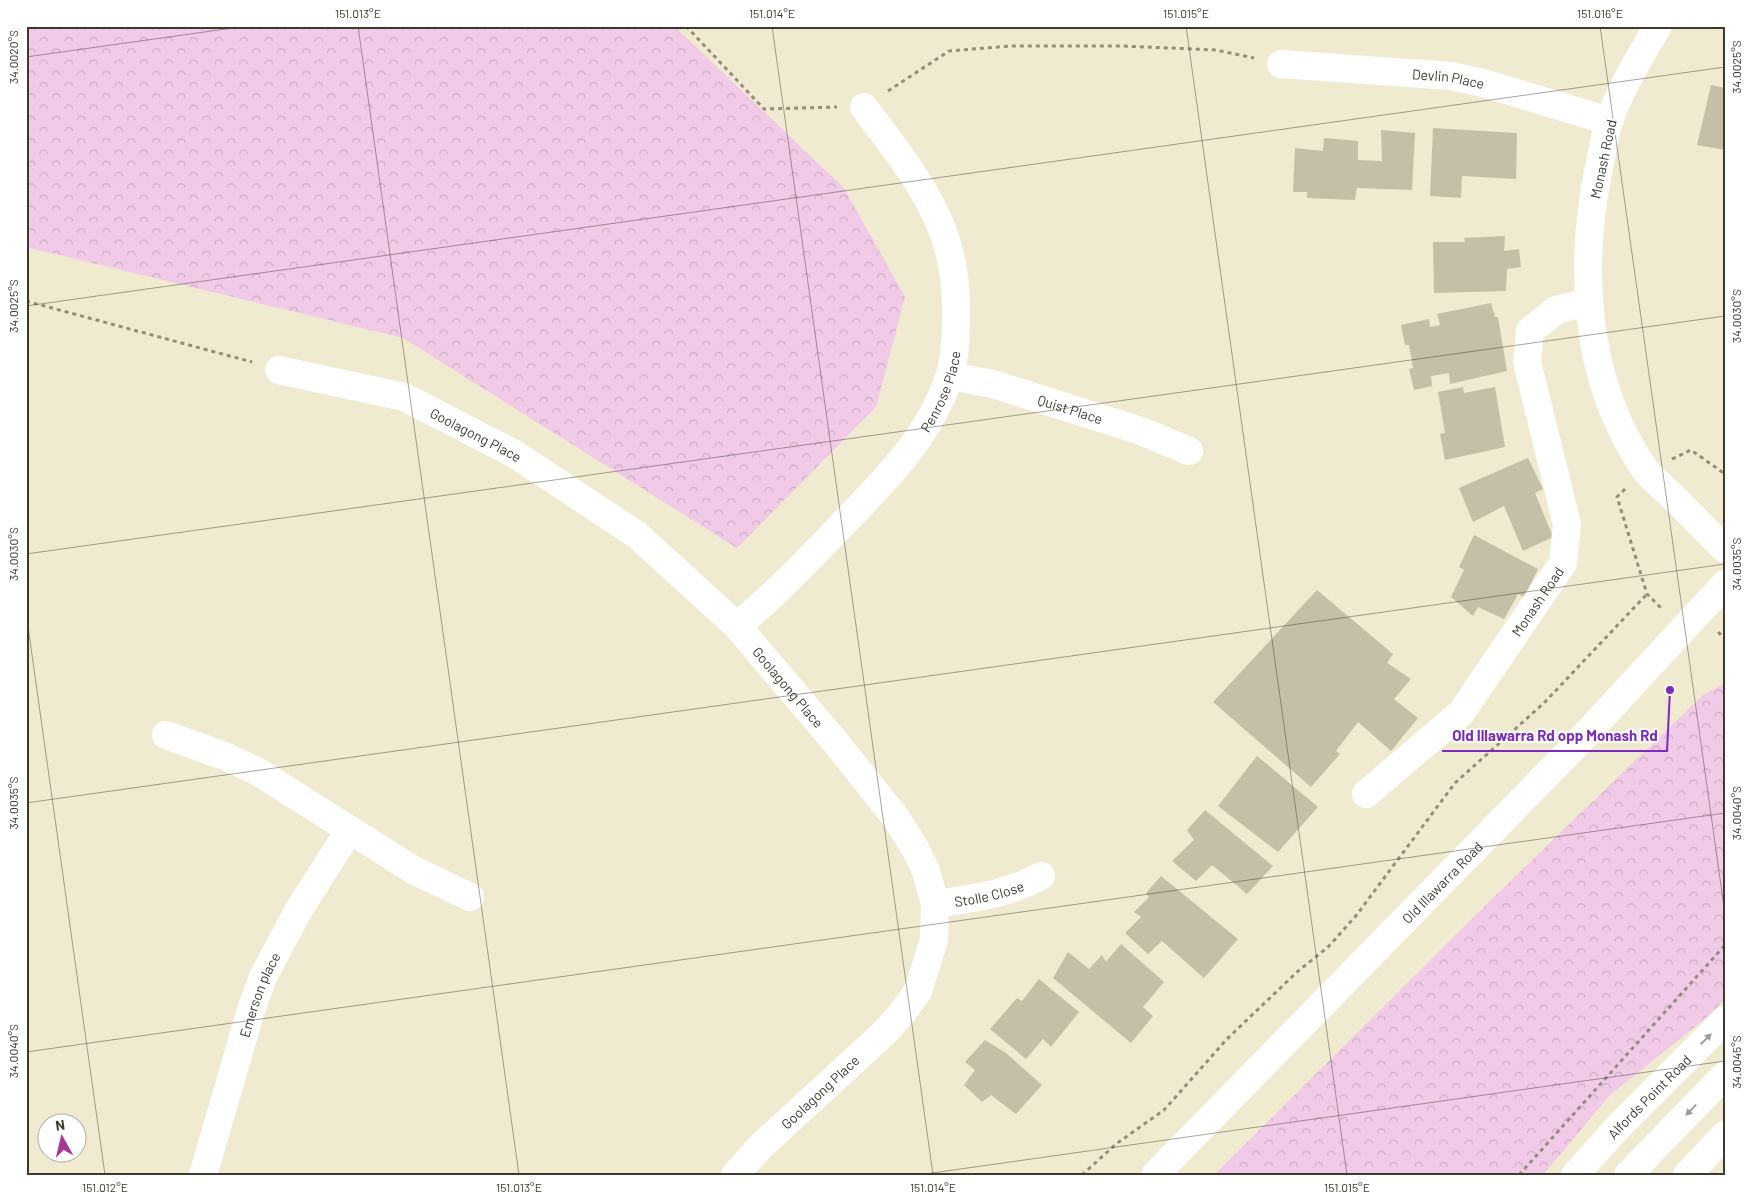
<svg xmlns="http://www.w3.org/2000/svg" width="1751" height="1201" font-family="Barlow,sans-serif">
<defs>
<pattern id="forest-crowns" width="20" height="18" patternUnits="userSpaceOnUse" patternTransform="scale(1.25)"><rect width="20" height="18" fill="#f0cae7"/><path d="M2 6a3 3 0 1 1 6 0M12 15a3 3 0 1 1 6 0" fill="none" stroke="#cfaec6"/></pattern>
</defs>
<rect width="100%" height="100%" fill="#f0ead0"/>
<g fill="url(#forest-crowns)">
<polygon points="26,26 674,26 844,188 905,297 876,407 737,548 403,338 26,247"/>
<polygon points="1725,683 1725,999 1707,1017 1610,1095 1543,1175 1214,1175 1498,893 1702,696"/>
</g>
<g fill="#c5bfa7">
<polygon points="1711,85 1725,88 1725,150 1697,145"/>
<polygon points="1433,128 1517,133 1516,179 1462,176 1461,198 1430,196"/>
<polygon points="1381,130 1415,133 1412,190 1357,188 1355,200 1307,198 1307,192 1293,192 1295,148 1323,151 1324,138 1358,141 1358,160 1382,161"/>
<polygon points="1505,236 1504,251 1519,249 1521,267 1507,269 1506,291 1434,293 1433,242 1465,242 1464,238"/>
<polygon points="1491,303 1495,317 1498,317 1507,371 1450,384 1449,373 1431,376 1432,386 1414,390 1409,369 1413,368 1409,345 1405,345 1401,325 1429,319 1430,327 1440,325 1437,314"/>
<polygon points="1463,387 1464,393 1495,387 1505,447 1445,460 1440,434 1445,433 1438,392"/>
<polygon points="1528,458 1543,489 1535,493 1553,537 1523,551 1504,506 1473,522 1459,488"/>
<polygon points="1474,535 1538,569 1524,597 1518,594 1504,619 1478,607 1473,616 1451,597 1464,570 1459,567"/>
<polygon points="1317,590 1393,654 1387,663 1411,679 1394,699 1418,718 1391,751 1358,722 1336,751 1340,754 1311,787 1213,702"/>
<polygon points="1257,756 1318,807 1278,852 1218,806"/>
<polygon points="1205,810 1273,866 1247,894 1212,865 1196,881 1172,861 1194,840 1187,830"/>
<polygon points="1161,876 1238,939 1204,978 1162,941 1148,954 1125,933 1141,917 1134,912 1149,897 1146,893"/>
<polygon points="1121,944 1164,982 1143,1007 1153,1016 1131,1043 1053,978 1068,952 1089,969 1102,955 1106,962"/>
<polygon points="1039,979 1079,1012 1051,1047 1043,1039 1026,1059 990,1029 1017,998 1022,1001"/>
<polygon points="985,1040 1006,1053 1042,1085 1016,1114 991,1095 982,1102 964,1085 975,1070 965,1062"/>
</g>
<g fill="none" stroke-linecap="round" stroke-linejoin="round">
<g stroke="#948f7d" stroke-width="3" stroke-dasharray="4 4" stroke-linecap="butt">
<polyline points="686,26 764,109 837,107"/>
<polyline points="888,91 949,51 1010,46 1123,46 1216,50 1254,58"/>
<polyline points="26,301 252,362"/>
<polyline points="1672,459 1691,450 1725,474"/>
<polyline points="1625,489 1617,497 1647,594 1663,610"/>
<polyline points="1718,632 1725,639"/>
<polyline points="1082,1175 1116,1144 1164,1110 1227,1039 1297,972 1328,947 1355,917 1455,783 1544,703 1647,594"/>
<polyline points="1519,1175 1725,945"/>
</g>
<g stroke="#fff" stroke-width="28">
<path d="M1658,26C1640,57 1621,87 1609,121C1605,134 1603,148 1600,162C1578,265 1583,379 1644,468C1651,478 1662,487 1671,495C1689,513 1707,531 1725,549"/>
<path id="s1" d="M1281,64L1451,76L1483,83L1609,121"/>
<path id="s2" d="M279,370L404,397L513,453L637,535L737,626L837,744L896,818L915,848L926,871L935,904L934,940L918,991L903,1012L883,1034L760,1147L735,1175"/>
<path id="s3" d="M950,376L993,384L1141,431L1189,451"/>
<path id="s4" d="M737,626C775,595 807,561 841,526C883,482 930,437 949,377C956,357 956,330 956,309C956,281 951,250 940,224C922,181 891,144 864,107"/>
<polyline points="166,735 227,757 260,773 415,871 470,897"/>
<path id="s5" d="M1366,794L1461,713L1563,563L1567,524L1527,362L1530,331L1556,310L1588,302"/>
<path id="s6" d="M935,904C974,898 1006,895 1041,876"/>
<path id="s7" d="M203,1175L252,1007L263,977L298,911L349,831"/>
<path id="s8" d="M1155,1175L1575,746L1725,584"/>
</g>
<g stroke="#fff" stroke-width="28">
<path id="s9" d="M1575,1175L1619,1126L1725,1020"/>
<polyline points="1628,1175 1725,1075"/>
<polyline points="1687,1175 1725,1135"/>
</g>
</g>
<defs><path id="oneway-solid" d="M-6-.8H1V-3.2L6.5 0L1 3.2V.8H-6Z" transform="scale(1.25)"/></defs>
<g fill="#9e9c98">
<use href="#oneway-solid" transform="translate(1706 1039) rotate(-45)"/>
<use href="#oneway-solid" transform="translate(1691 1110) rotate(134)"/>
</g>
<path fill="none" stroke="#3d3a30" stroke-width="1" stroke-opacity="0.45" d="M358,26L519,1175M772,26L933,1175M1186,26L1347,1175M1600,26L1725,914M26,57L247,26M26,306L1725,67M26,554L1725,316M26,612L105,1175M26,803L1725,564M26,1052L1725,813M918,1175L1725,1061"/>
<g text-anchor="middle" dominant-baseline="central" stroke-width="4" stroke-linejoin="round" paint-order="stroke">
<g font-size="14" fill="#3d3a30" stroke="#fff">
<text stroke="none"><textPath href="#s1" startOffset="168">Devlin Place</textPath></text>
<text transform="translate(1603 159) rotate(-78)">Monash Road</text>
<text stroke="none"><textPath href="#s4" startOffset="314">Penrose Place</textPath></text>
<text stroke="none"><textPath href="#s3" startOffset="125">Quist Place</textPath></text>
<text stroke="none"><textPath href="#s2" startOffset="209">Goolagong Place</textPath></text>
<text stroke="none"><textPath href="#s5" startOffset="260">Monash Road</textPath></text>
<text stroke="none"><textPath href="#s2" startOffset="614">Goolagong Place</textPath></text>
<text stroke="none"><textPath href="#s8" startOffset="410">Old Illawarra Road</textPath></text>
<text stroke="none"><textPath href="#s6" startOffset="55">Stolle Close</textPath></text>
<text stroke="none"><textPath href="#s7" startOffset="189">Emerson place</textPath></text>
<text transform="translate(820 1092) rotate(-43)">Goolagong Place</text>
<text stroke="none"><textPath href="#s9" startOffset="108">Alfords Point Road</textPath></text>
</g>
</g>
<path fill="none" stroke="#7b2cbf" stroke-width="2" d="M1670 690L1667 751H1442"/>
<circle fill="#7b2cbf" stroke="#fff" stroke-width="2" cx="1670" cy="690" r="5"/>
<g font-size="15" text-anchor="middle" font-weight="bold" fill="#7b2cbf" stroke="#fff" stroke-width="4" stroke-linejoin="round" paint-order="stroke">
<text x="1555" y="741">Old Illawarra Rd opp Monash Rd</text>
</g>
<rect width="1751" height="1201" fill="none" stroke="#ffffff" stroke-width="55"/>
<g transform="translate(62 1138) rotate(352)"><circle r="24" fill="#ffffff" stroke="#b1b0ac"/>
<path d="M0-4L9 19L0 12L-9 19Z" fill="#a73794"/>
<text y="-8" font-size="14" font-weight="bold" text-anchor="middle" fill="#3d3a30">N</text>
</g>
<rect x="28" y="28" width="1696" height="1146" fill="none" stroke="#3d3a30" stroke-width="2"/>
<g font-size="12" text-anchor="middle" fill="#3d3a30">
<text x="358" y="18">151.013°E</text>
<text x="772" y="18">151.014°E</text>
<text x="1186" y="18">151.015°E</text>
<text x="1600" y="18">151.016°E</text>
<text transform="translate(14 57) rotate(-90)" y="4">34.0020°S</text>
<text transform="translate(1737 67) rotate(-90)" y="4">34.0025°S</text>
<text transform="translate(14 306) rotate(-90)" y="4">34.0025°S</text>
<text transform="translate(1737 316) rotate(-90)" y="4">34.0030°S</text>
<text transform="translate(14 554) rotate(-90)" y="4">34.0030°S</text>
<text transform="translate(1737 564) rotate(-90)" y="4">34.0035°S</text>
<text transform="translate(14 803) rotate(-90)" y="4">34.0035°S</text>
<text transform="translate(1737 813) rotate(-90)" y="4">34.0040°S</text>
<text transform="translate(14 1051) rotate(-90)" y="4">34.0040°S</text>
<text transform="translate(1737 1062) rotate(-90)" y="4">34.0045°S</text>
<text x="105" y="1192">151.012°E</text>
<text x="519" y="1192">151.013°E</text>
<text x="933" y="1192">151.014°E</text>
<text x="1347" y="1192">151.015°E</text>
</g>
</svg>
